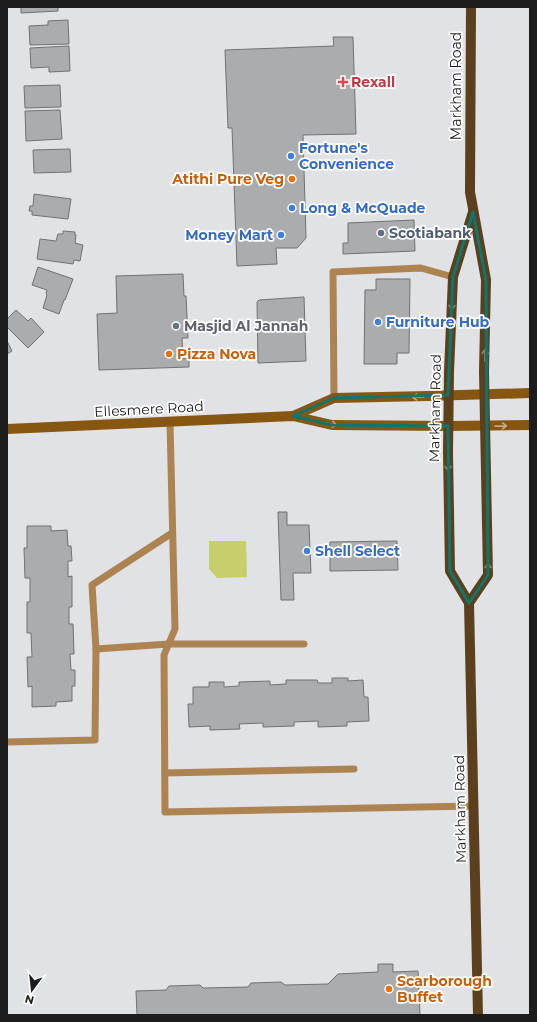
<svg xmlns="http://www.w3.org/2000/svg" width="537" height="1022" font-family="Montserrat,sans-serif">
<rect width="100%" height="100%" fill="#e1e2e5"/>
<polygon fill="#c7ce6c" points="209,541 246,541 247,577 217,578 209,569"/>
<g fill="#abacae" stroke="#717174">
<polygon points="21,7 58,7 58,11 21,13"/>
<polygon points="68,20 69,44 30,45 29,26 48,25 48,21"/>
<polygon points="333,37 353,37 356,134 303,135 306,238 297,248 276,248 277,264 237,266 232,128 228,128 225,50 334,46"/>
<polygon points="69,46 70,71 49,72 49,67 31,68 30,48"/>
<polygon points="60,85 61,107 25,108 24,86"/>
<polygon points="60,110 62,139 26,141 25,111"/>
<polygon points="70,149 71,172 34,173 33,150"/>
<polygon points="34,194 71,199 68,219 32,215 32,211 29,211 30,206 33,206"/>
<polygon points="414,220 415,251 343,254 343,243 348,243 348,223"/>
<polygon points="63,231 75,232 75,235 76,235 75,243 83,245 80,261 74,260 73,264 37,259 40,239 56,241 58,234 63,234"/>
<polygon points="38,267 73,279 65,300 64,300 59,314 43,308 47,295 46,294 47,290 32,285"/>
<polygon points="183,274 184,296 186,296 188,338 182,338 183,359 189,358 189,367 99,370 97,314 117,313 116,276"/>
<polygon points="376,279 410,279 409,353 397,353 397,364 364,364 365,290 376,290"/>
<polygon points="304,297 306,361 258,363 257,302 259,300"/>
<polygon points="16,310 28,321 31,318 44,332 28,348 7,327 7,319"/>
<polygon points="7,341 12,351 7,354"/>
<polygon points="278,512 287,512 287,525 309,525 311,573 293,573 294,600 281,600"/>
<polygon points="27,526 51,526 51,531 67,530 68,546 71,546 72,561 68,561 68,577 72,576 72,607 69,607 69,624 73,624 74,654 70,654 71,670 75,670 75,686 72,686 72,701 56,702 56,706 32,707 32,686 28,687 27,657 32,657 31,633 27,633 27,602 30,602 30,578 25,578 24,548 27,548"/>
<polygon points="397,541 398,570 330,571 330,542"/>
<polygon points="332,678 348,678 348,681 363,680 364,697 368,697 369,721 347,722 347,726 318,727 318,721 294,722 294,726 263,727 263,723 239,724 240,729 210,730 210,726 189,727 188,704 193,704 193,687 209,687 209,682 224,682 224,687 239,686 239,682 270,681 270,685 286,684 286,680 317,680 318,683 332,683"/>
<polygon points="378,964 393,964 393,972 418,971 420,1015 137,1015 136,991 166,990 169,986 200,985 203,988 248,987 251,983 281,982 285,985 328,984 338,974 378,972"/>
</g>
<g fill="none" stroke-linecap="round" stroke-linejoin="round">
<g stroke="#ac8351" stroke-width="7">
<polyline points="334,398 333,272 421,268 453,277"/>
<polyline points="170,422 175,629 164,655 165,812 473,806"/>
<polyline points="96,649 169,644 304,644"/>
<polyline points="7,742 95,740 96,649 92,585 172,533"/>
<polyline points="165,773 354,769"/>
</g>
<g stroke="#875711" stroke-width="10">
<polyline points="293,416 334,398 428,396 530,393"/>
<polyline points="7,429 293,416 332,425 448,426 530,425"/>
</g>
<g stroke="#5c401d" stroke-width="10">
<polyline points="473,212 453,277 449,372 448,453 450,571 469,603 478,1015"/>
<polyline points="469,603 488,575 484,371 486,280 470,192 471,7"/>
</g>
</g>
<defs><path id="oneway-shaft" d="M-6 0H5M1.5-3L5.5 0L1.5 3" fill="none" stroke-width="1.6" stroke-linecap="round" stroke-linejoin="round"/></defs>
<g stroke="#95836c">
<use href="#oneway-shaft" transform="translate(452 304) rotate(92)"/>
<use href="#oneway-shaft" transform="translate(485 355) rotate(-89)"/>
<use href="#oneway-shaft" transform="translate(448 465) rotate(89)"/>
<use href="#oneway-shaft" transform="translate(488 569) rotate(-89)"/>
</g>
<g stroke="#c3ab88">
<use href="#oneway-shaft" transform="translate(418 397) rotate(179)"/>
<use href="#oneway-shaft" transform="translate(331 424) rotate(8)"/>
<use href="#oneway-shaft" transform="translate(501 426) rotate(-1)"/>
</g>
<path fill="none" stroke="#0f766e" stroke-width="3" stroke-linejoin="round" d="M473,212L486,280L488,575L469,603L450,571L448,426L332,425L293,416L334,398L448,395L453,277Z"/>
<path fill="#e0444e" stroke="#fff" stroke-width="1.5" d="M341 76h4v4h4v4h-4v4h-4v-4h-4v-4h4z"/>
<g fill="#3f7fe0" stroke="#fff" stroke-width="1.5">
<circle cx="291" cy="156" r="4"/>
<circle cx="292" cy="208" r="4"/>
<circle cx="281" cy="235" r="4"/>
<circle cx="378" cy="322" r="4"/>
<circle cx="307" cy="551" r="4"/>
</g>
<g fill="#e8710a" stroke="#fff" stroke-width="1.5">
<circle cx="292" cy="179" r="4"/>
<circle cx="169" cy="354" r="4"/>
<circle cx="389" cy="989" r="4"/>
</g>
<circle fill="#5c6f8a" stroke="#fff" stroke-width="1.5" cx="381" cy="233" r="4"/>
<circle fill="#6b7280" stroke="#fff" stroke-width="1.5" cx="176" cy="326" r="4"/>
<g text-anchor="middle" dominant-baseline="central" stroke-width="3.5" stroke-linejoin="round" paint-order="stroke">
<g font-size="14" font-weight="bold" fill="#be3a42" stroke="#fff" text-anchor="start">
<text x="351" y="82">Rexall</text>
</g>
<g font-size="14" fill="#1d1d1e" stroke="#fff">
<text transform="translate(456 86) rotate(-90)">Markham Road</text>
<text transform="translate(435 408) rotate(-89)">Markham Road</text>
<text transform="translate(149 409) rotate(-3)">Ellesmere Road</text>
<text transform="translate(460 809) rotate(-91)">Markham Road</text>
</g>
<g font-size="14" font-weight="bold" fill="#366cbe" stroke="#fff" text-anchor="start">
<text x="299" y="148">Fortune's<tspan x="299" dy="16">Convenience</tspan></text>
<text x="300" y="208">Long &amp; McQuade</text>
<text x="273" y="235" text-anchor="end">Money Mart</text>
<text x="386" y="322">Furniture Hub</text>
<text x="315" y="551">Shell Select</text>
</g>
<g font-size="14" font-weight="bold" fill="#c56008" stroke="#fff" text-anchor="start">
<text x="284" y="179" text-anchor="end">Atithi Pure Veg</text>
<text x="177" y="354">Pizza Nova</text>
<text x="397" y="981">Scarborough<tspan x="397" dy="16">Buffet</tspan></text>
</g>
<g font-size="14" font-weight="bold" fill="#4e5e75" stroke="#fff" text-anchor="start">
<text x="389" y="233">Scotiabank</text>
</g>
<g font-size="14" font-weight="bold" fill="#5b616d" stroke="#fff" text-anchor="start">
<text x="184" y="326">Masjid Al Jannah</text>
</g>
</g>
<rect width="537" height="1022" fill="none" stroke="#1d1d1e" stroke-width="16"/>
<g transform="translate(32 990) rotate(195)" stroke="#ffffff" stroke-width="3" paint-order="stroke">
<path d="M0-3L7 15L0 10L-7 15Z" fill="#1d1d1e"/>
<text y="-6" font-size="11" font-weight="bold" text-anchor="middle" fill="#1d1d1e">N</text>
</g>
</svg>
